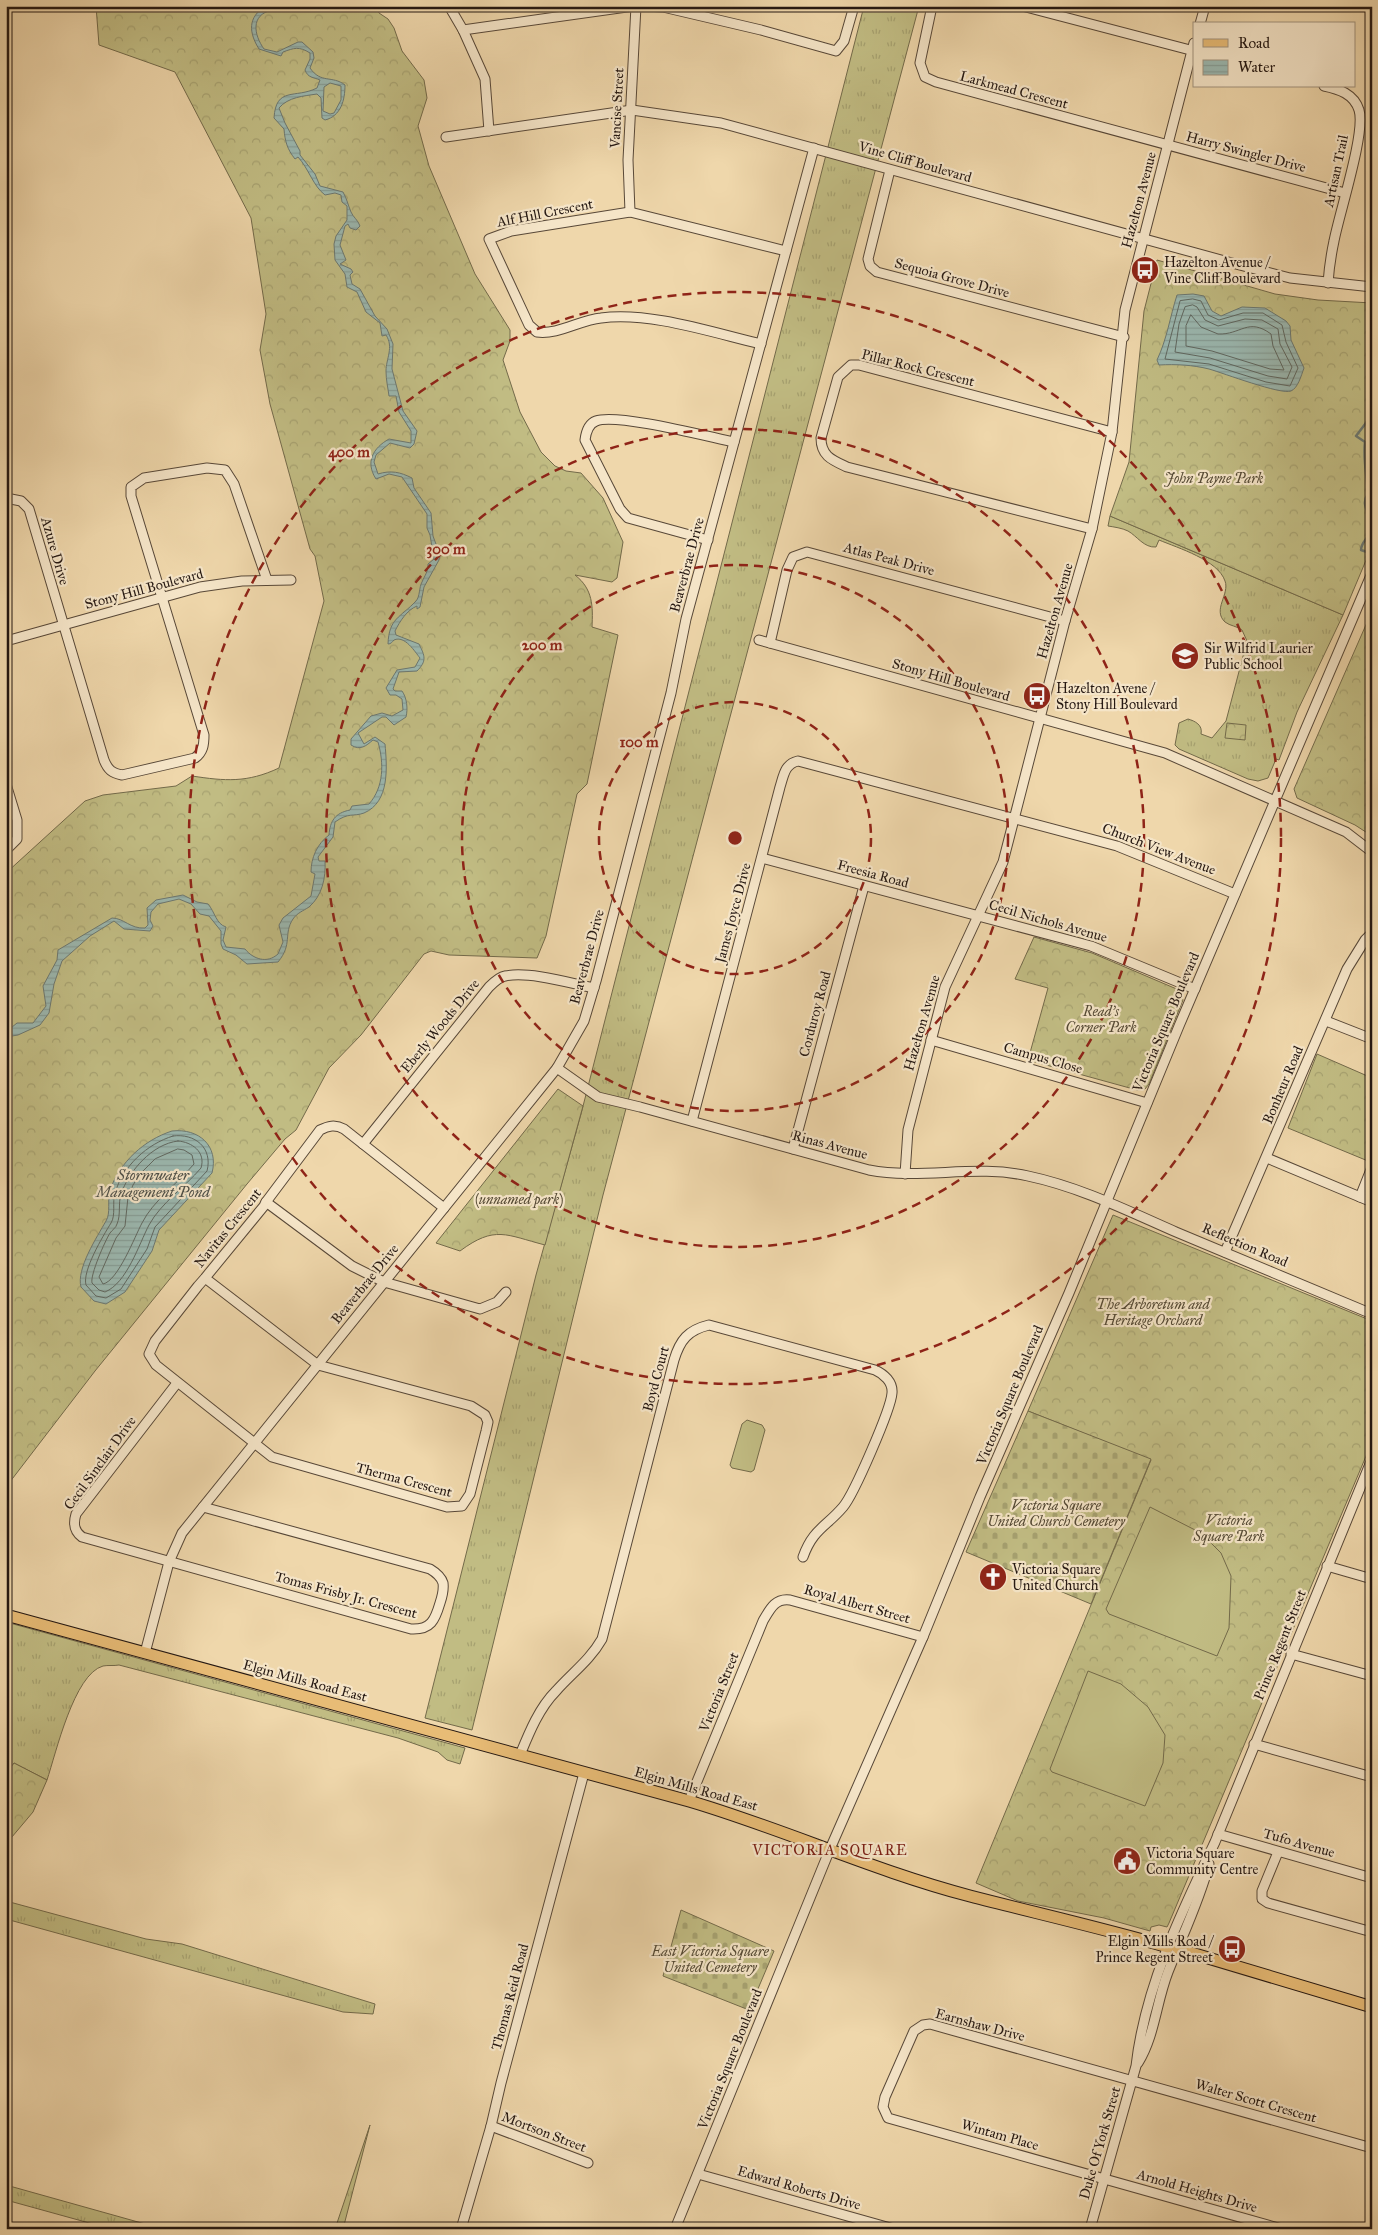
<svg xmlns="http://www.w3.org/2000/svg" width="1378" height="2235" font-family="'IM FELL Great Primer',serif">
<defs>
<pattern id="grass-tufts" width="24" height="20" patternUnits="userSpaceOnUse" patternTransform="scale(1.25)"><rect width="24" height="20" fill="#c1bc83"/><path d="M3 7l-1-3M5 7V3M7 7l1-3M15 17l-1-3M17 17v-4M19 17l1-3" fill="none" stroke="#a6a170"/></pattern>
<pattern id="forest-crowns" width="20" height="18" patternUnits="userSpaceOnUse" patternTransform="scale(1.25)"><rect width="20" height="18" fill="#c1bc83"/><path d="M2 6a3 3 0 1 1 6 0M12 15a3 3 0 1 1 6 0" fill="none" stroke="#a6a170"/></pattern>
<pattern id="cemetery-stones" width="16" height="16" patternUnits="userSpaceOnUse" patternTransform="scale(1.25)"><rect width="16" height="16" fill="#c1bc83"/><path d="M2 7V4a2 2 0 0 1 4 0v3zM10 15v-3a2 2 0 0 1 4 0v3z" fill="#a6a170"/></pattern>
<pattern id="water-rules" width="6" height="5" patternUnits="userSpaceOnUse" patternTransform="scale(1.25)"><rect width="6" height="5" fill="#9bb8b0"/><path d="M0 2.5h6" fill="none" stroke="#859d96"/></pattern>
</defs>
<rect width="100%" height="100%" fill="#efd7ab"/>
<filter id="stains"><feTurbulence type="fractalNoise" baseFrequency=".004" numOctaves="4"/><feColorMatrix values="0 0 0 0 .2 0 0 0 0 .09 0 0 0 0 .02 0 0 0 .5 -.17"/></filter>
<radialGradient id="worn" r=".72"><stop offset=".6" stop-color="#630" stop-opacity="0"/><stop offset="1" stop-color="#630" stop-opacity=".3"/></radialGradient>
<g fill="url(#grass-tufts)" stroke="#736a4a">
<polygon points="864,6 919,6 603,1195 472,1730 425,1718 536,1275 581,1114"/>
<path d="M1110,516L1343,615L1297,712L1279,760L1276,759L1268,778L1258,781L1248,779L1179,749L1175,745L1179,723L1188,719C1195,721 1203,725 1201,734L1212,738L1226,721L1247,641L1242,630C1237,626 1230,626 1225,622C1212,610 1230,594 1225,581C1218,560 1178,548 1159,540L1156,547C1144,548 1137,536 1128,531C1122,528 1114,527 1108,526Z"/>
<path d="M6,1622L465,1748L460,1764L447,1760L438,1752L398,1738L119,1665C114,1666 108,1665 103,1666C74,1674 56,1753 47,1780L14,1763L6,1774Z"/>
<polygon points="6,1901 146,1939 182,1944 375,2004 373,2014 343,2012 6,1919"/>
<polygon points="370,2125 343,2229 335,2229"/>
<polygon points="6,2185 163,2229 111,2229 6,2200"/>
</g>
<g fill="url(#forest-crowns)" stroke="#736a4a">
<path d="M96,6H376L379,13L388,19L394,28L402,51L424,80L427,98L418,126L429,166L475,274L510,330V341L503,360L520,412L541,452L555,466L566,471L581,473L603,498L623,542L617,578L612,582L575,575C593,589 593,606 592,627L618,635L587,784L577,794L546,936L537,958L449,955L431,951L424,954L361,1035L329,1068L296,1130L285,1139L247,1184L95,1371L6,1487V873L85,801L103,795L176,786L192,776C225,781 247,783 279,768L324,601L315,556L310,549L270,404L260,350L266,314L251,218L175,72L99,45Z"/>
<polygon points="1157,260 1275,294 1318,300 1372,303 1372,546 1343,615 1110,516 1129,462 1144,311"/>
<polygon points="1372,611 1372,836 1355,825 1297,798 1294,789"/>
<polygon points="1227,723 1246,725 1245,740 1225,738"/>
<polygon points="1034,937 1092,953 1179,990 1183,1000 1149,1084 1145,1089 1137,1090 1028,1060 1048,988 1015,979"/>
<polygon points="1317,1054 1372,1078 1372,1150 1368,1161 1288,1128"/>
<path d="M558,1089L583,1106L545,1245C506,1235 495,1225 460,1251L436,1243Z"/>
<polygon points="1113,1215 1372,1321 1372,1442 1169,1923 1167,1927 1159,1925 1151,1927 1150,1931 1104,1918 1018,1901 976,1883 1151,1460 1028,1411"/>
<polygon points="14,1763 47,1780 33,1812 6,1844 6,1774"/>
</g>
<g fill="url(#cemetery-stones)" stroke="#736a4a">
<polygon points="1028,1411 1151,1459 1091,1604 966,1552"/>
<polygon points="681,1910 774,1951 749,2010 663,1976"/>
</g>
<g fill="#c1bc83" stroke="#736a4a">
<polygon points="747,1420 762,1425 765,1430 754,1470 751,1472 732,1468 730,1465 742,1424"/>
<polygon points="1150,1507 1201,1533 1221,1553 1231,1576 1229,1628 1217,1656 1109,1614 1106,1609"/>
<polygon points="1088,1671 1121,1684 1148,1707 1165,1735 1163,1763 1145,1806 1052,1772 1050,1769"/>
</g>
<g fill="url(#water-rules)" stroke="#6c7871" fill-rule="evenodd">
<path d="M266,6H299C290,13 282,7 272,10C250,15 254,35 264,49L277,52L298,42H302L313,52L314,58L310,68C321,84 332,75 345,85C345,100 341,116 325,120L322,118L321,98L317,94C304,96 288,97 279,108L285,123L300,151V155L315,174L320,186L343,192C347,199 348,205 351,212C353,217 358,220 360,226L356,230L350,228L348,224L345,226L340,245L346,260L340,264L351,269L353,272L350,275L352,284L360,289L375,316L387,329L393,344L392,369L403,411L417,431L414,444L410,448L390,443L376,455L374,462L378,474C391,470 400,472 412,478L414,488L431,513L433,536L440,555L439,560L424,587L420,607L417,609V606C407,610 400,621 395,631L396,635L419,644C425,656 427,661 417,671L399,672L393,689L395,691H402C407,698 408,709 406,717L394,725L386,717H382L358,733L364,744L375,737L385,744C387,767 390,802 364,813C353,817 349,812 335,822L333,837L318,857L319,861H325C326,878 322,896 309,907C303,911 297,913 293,919C283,934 293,944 278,962L247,964L236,955L223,949L221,944V931L209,916L200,914L191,904L179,899L158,904L151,912L150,920L153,926L150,931L124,929L114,921L90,936L62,961L54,984L49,1013L40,1025L18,1035L6,1037V1032L17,1023H33L46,1006L43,986L57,960L58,950L112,918C124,918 130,929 145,928L148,925L147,908L156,900L183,895L197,902L208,904C215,912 216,924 226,927L223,940L226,947L245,949C253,959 267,964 278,954L283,942L279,925L283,918L311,896L315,874L311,872C311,858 317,844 329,835C330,821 335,813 350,810L352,806L369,804C384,787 384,763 378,742L373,740C366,746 360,751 351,745V739L371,716L382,713L392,716L403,710L402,699L396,695H390L386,688L397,670L415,667L420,658C415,652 405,635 394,640C392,642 391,644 388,644C389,618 400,618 416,601C420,597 419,587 422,582C425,575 428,572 428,564L434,559L430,535L427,528V514L402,477L389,474L376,479C365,462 373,448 389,439L411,443V431L399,412L396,396H389C388,388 386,380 386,371C386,359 394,347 386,335L382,336L380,323L366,312L357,292L347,287L345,274L335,260L334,244L336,236L347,220V206L342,202L341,195L335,193L325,195C313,186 309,169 298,157L295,159C287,149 285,141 284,129L274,118C276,86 295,99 317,88L320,80C313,77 308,78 305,70L310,59V53C299,46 294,48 283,52L281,56L259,49C249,33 247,17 266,6ZM330,83L341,86V100L334,113L330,114L323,111L324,87Z"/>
<path d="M1193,294L1204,296L1212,311L1221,316L1242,307L1265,308L1286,321L1290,326L1291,340L1304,368C1301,376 1298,388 1291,391C1281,395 1223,373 1209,369C1193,365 1176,364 1159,365L1157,360C1167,339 1170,317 1177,295Z"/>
<path d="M172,1131C199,1128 219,1146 212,1173L159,1230L152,1251L125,1292L106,1304L94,1301L81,1287C76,1269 97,1237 106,1221C111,1213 107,1200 110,1190C120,1162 144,1140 172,1131Z"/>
</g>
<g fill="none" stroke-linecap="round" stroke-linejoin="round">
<g stroke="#606861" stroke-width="1">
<polygon points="1193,299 1201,301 1208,315 1219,320 1243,313 1263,313 1282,325 1286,342 1298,368 1290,386 1266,382 1209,364 1165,359 1180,301"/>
<polygon points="1193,305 1197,307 1205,320 1218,326 1245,319 1262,320 1278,329 1280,344 1292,367 1287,379 1268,376 1210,358 1175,352 1179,324 1185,307"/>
<path d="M1191,315L1201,327L1218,334C1241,335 1248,317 1271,334L1273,346L1284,370L1270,369L1212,351L1186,346V326Z"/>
<path d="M173,1136C195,1133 213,1148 207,1171L155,1227L147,1249L121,1289L106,1298L96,1296L86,1285C82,1271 103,1236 111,1223C116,1215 112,1202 115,1193C123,1166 147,1144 173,1136Z"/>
<path d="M178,1141C192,1142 206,1152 201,1168C185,1187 161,1203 149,1225C139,1244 127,1283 105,1292L99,1290L92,1283C90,1275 105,1241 110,1233C112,1230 116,1228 117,1224C121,1215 118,1203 121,1194C129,1171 152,1144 178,1141Z"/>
<path d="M178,1149L184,1150L192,1155L194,1164C178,1183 153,1201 142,1223C135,1236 118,1281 103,1284L99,1277L116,1238L125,1226L128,1197L133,1185L141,1173L155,1159Z"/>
</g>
<path stroke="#6c7871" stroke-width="2.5" d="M1367,552L1361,550C1361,542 1368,539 1370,532C1376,517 1358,507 1368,494C1367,476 1363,460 1365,442L1356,436L1372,415"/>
<defs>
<g id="minor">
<polyline points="449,6 463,30 485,79 489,131"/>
<polyline points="644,6 663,7 761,30 836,51 844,41 854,6"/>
<polyline points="932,6 920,63 925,77 936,82 1345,193"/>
<polyline points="1022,6 1194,51"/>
<polyline points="1200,24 1205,6"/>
<polyline points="463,30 634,6"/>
<path d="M1324,86C1339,89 1354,94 1359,110C1366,132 1339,214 1334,241C1331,255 1329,269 1328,283"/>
<polyline points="446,137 632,110 721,123 1232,263 1290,278 1372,287"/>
<polyline points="890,170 868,259 870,266 877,272 1124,337"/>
<polyline points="630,212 628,160 636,6"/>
<path d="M761,344C714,333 648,311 601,318C580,320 558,335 537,332L529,325L489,239L511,231L630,212L786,251"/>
<path d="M6,498L21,501L29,509L104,760C108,770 112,773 122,775L195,758C203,752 204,745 204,735L131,496V487L144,478L207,468L225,470L234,484L267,580"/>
<path d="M1092,529L847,467C832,460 821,456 821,438L838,377L851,365H859L1112,432"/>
<path d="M708,540L628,518L620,509L585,440C586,432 588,424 596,421C617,413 709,437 734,442"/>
<polyline points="759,640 1165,753 1346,832 1372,852"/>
<polyline points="6,641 200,587 242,581 291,580"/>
<polyline points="770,643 787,570 793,557 807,552 1065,621"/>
<polyline points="6,784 17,820 17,839 6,850"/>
<polyline points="762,858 1091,946 1195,989"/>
<polyline points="1326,1021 1372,1039"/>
<polyline points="931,1040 1147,1103"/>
<path d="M557,1068L598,1097L640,1107L869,1170C922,1180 975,1164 1028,1176C1080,1187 1128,1211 1176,1232C1241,1259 1307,1287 1372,1314"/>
<path d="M692,1121L780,787C784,774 785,764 798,761L1117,846L1235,894"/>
<path d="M363,1144L489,987C493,983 499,977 505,976C529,971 570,983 594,988"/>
<polyline points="793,1149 864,886"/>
<polyline points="1267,1158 1372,1202"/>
<polyline points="905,1174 908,1130 945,987 1003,862 1065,621 1092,529 1112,432 1125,310 1194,43"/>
<polyline points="1360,1197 1372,1167"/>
<polyline points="266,1202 352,1266 384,1282 480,1309 497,1302 506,1292"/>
<polyline points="1225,1252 1347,969 1365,940 1372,933"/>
<path d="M205,1278L318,1365L471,1406L485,1415L488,1422L486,1431L470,1494L462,1506L447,1507L272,1457L156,1365L149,1354L155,1341L198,1286L205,1278L264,1206L266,1202L320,1130C328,1126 335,1124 344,1129L444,1208"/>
<path d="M177,1383L76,1514C73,1524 74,1531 82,1537L411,1629C431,1630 435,1620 440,1603C442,1597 444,1590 443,1583C441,1576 435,1572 430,1569L203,1507"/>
<polyline points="1327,1566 1372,1579"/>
<polyline points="145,1653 169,1562 182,1533 557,1068 584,1021 596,981 671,693 686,619 814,148"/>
<polyline points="1291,1654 1372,1676"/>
<polyline points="1254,1744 1372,1777"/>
<path d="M520,1755C529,1733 539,1708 556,1691C572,1673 590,1660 602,1639L674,1360C680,1340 688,1330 709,1325L875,1370C884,1374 893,1382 892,1393C891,1409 854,1494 843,1507C826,1527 813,1529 803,1557"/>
<path d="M689,1801L763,1621C770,1609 775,1598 790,1600L923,1637"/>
<polyline points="1218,1834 1372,1878"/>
<polyline points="1278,1852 1262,1891 1262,1899 1268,1903 1372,1932"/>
<path d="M1138,2063C1155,2035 1156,2003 1168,1972C1182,1936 1199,1902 1209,1864"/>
<polyline points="491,2126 588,2163"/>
<polyline points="698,2174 894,2229"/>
<polyline points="461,2229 491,2126 501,2083 584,1773"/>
<polyline points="675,2229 830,1849 923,1637 980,1497 1069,1293 1179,1026 1372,573"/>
<path d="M1090,2229L1136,2066C1145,1987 1181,1913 1215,1842L1372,1459"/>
<polyline points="1282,2229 888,2118 883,2107 885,2097 914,2031 923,2025 930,2024 1372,2148"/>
</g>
<g id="major">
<path d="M6,1615L689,1801C784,1829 874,1871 970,1896C1036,1913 1102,1928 1168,1947"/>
<polyline points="1178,1949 1372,2007"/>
</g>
</defs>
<use href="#minor" stroke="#584838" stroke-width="11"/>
<use href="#major" stroke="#251812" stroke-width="13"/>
<use href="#minor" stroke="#f5e5c8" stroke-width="9"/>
<use href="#major" stroke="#e8bc76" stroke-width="11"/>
</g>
<g fill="none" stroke="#8f2418" stroke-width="2.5" stroke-dasharray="9 6">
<circle cx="735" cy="838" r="136"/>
<circle cx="735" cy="838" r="273"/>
<circle cx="735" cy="838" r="409"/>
<circle cx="735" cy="838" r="546"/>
</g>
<defs>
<symbol id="bus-disc" viewBox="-11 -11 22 22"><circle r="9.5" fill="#8f2418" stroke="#f5e5c8"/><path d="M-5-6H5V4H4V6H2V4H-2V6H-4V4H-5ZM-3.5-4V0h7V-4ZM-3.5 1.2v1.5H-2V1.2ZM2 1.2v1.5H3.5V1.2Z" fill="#fff"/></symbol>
<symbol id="school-disc" viewBox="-11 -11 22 22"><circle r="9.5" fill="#8f2418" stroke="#f5e5c8"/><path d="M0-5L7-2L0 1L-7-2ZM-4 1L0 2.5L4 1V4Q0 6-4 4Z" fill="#fff"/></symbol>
<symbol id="church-disc" viewBox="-11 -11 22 22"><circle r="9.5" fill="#8f2418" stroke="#f5e5c8"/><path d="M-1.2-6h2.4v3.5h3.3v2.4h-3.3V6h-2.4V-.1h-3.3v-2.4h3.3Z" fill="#fff"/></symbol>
<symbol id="civic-disc" viewBox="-11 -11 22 22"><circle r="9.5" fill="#8f2418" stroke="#f5e5c8"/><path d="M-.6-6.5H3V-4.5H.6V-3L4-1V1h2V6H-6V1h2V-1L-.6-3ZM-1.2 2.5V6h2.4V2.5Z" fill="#fff"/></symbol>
</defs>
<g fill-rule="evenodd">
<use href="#bus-disc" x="1129" y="254" width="32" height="32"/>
<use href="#school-disc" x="1169" y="640" width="32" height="32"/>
<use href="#bus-disc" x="1021" y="680" width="32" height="32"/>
<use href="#church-disc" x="977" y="1561" width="32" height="32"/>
<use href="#civic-disc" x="1111" y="1845" width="32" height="32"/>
<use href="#bus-disc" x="1216" y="1933" width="32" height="32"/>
</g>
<g text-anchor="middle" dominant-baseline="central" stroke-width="4.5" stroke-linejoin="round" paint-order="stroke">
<g font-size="14" fill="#251812" stroke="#f5e5c8">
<text transform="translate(1014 90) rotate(15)">Larkmead Crescent</text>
<text transform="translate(617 108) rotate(-87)">Vancise Street</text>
<text transform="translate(1246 152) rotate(15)">Harry Swingler Drive</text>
<text transform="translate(915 162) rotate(16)">Vine Cliff Boulevard</text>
<text transform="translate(1336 171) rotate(-78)">Artisan Trail</text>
<text transform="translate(1139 200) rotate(-75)">Hazelton Avenue</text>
<text transform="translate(545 213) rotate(-11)">Alf Hill Crescent</text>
<text transform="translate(952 278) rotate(15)">Sequoia Grove Drive</text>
<text transform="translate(918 368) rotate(14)">Pillar Rock Crescent</text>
<text transform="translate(55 551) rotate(74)">Azure Drive</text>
<text transform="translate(889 559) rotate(15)">Atlas Peak Drive</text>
<text transform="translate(687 565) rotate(-75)">Beaverbrae Drive</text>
<text transform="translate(144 589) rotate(-15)">Stony Hill Boulevard</text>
<text transform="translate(1055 611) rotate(-74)">Hazelton Avenue</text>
<text transform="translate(951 680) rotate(16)">Stony Hill Boulevard</text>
<text transform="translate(1159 849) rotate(21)">Church View Avenue</text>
<text transform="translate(873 874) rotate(15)">Freesia Road</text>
<text transform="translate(733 913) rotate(-75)">James Joyce Drive</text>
<text transform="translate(1048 921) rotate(16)">Cecil Nichols Avenue</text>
<text transform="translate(587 957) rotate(-75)">Beaverbrae Drive</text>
<text transform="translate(815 1014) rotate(-75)">Corduroy Road</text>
<text transform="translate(1166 1022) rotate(-67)">Victoria Square Boulevard</text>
<text transform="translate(922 1023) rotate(-74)">Hazelton Avenue</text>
<text transform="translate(440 1026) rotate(-51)">Eberly Woods Drive</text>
<text transform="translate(1043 1058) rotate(16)">Campus Close</text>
<text transform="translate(1283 1085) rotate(-67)">Bonheur Road</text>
<text transform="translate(830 1145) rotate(15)">Rinas Avenue</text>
<text transform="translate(228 1228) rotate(-51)">Navitas Crescent</text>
<text transform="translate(1245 1245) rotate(23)">Reflection Road</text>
<text transform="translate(365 1284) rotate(-51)">Beaverbrae Drive</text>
<text transform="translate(656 1379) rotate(-75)">Boyd Court</text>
<text transform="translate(1010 1395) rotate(-67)">Victoria Square Boulevard</text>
<text transform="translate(100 1463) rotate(-54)">Cecil Sinclair Drive</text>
<text transform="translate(404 1480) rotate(15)">Therma Crescent</text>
<text transform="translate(346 1595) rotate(15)">Tomas Frisby Jr. Crescent</text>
<text transform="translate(857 1604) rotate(16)">Royal Albert Street</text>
<text transform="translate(1280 1645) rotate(-68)">Prince Regent Street</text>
<text transform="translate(305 1681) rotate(15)">Elgin Mills Road East</text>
<text transform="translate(719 1692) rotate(-68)">Victoria Street</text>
<text transform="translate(696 1789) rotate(16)">Elgin Mills Road East</text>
<text transform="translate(1299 1843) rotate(16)">Tufo Avenue</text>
<text transform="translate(510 1997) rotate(-75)">Thomas Reid Road</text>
<text transform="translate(980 2025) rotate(15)">Earnshaw Drive</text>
<text transform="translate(730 2059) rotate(-68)">Victoria Square Boulevard</text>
<text transform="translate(1256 2101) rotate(16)">Walter Scott Crescent</text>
<text transform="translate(544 2132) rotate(21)">Mortson Street</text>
<text transform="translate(1000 2135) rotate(16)">Wintam Place</text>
<text transform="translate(1100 2143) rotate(-74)">Duke Of York Street</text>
<text transform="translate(799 2188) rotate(16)">Edward Roberts Drive</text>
<text transform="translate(1197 2191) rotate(16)">Arnold Heights Drive</text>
</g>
<g font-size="14" fill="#251812" stroke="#f5e5c8" text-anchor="start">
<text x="1164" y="262">Hazelton Avenue /<tspan x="1164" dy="16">Vine Cliff Boulevard</tspan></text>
<text x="1204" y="648">Sir Wilfrid Laurier<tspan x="1204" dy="16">Public School</tspan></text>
<text x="1056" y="688">Hazelton Avene /<tspan x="1056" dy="16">Stony Hill Boulevard</tspan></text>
<text x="1012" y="1569">Victoria Square<tspan x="1012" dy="16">United Church</tspan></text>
<text x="1146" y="1853">Victoria Square<tspan x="1146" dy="16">Community Centre</tspan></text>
<text x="1213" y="1941" text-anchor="end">Elgin Mills Road /<tspan x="1213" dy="16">Prince Regent Street</tspan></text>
</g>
<g font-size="14" font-style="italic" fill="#544934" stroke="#f5e5c8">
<text x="1214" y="478">John Payne Park</text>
<text x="1101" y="1011">Read's<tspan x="1101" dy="16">Corner Park</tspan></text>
<text x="519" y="1199">(unnamed park)</text>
<text x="1153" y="1304">The Arboretum and<tspan x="1153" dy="16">Heritage Orchard</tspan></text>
<text x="1056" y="1505">Victoria Square<tspan x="1056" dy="16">United Church Cemetery</tspan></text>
<text x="1229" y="1520">Victoria<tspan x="1229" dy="16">Square Park</tspan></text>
<text x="710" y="1951">East Victoria Square<tspan x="710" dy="16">United Cemetery</tspan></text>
</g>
<g font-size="15" font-style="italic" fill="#4e5049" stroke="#f5e5c8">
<text x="153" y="1175">Stormwater<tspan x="153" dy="17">Management Pond</tspan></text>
</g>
<g font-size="15" letter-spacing="1" fill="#7a1f14" stroke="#f5e5c8">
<text x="830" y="1850">VICTORIA SQUARE</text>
</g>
</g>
<circle cx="735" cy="838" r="8" fill="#8f2418" stroke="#f5e5c8" stroke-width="2.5"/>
<g font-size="15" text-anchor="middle" font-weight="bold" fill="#8f2418" stroke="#f5e5c8" stroke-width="4.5" stroke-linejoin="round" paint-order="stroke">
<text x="349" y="457">400 m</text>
<text x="446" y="554">300 m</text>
<text x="542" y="650">200 m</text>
<text x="639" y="747">100 m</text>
</g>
<rect width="1378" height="2235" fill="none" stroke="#efd7ab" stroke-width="25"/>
<rect x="8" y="8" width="1363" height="2220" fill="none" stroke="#251812" stroke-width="2.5"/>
<rect x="12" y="12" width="1353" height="2210" fill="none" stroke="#251812"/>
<rect x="1193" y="22" width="162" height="65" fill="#f5e5c8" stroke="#a2937f"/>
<rect x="1203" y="39" width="25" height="8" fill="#e8bc76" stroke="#a2937f"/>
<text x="1238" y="48" font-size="15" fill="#251812">Road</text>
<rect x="1203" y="60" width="25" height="15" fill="url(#water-rules)" stroke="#a2937f"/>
<text x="1238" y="72" font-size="15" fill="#251812">Water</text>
<rect width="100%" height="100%" filter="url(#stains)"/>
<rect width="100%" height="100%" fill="url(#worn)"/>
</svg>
